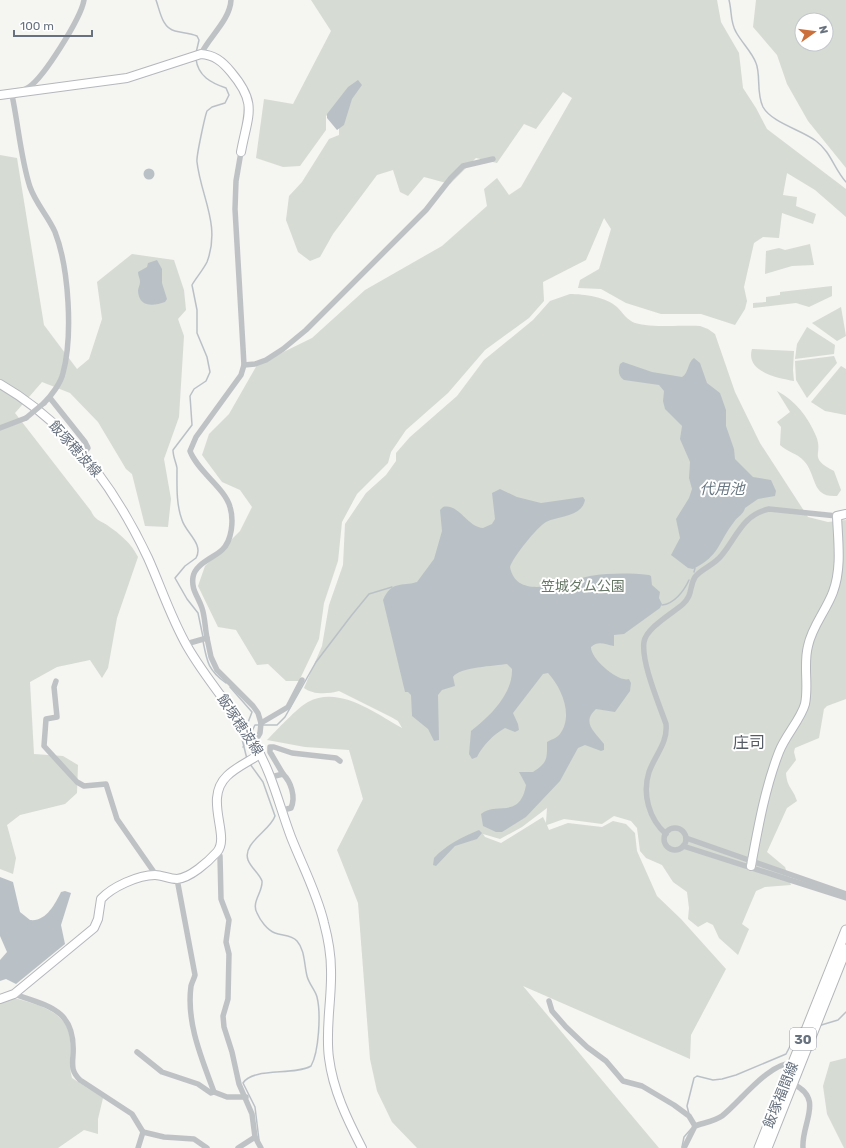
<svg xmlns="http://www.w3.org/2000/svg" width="846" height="1148" font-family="Rubik,'Noto Sans JP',sans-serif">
<rect width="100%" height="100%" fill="#f5f5f2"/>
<g fill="#d6dbd4" fill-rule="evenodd">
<polygon points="311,0 717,0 721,22 739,53 743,88 756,108 767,129 846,189 846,217 815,190 787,173 783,195 797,197 796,206 816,214 813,224 782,213 779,238 763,237 754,243 744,287 747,301 745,309 735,325 701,314 661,314 626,303 601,289 578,288 580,280 599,269 611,229 604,218 586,260 543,282 544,301 529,318 485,350 448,393 406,430 391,452 388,463 357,494 342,522 338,561 324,603 319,639 299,681 286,681 268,664 257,665 236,630 218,627 198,586 205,566 240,531 252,507 240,490 222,482 202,455 209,434 229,414 257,365 312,338 365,290 442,246 487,206 484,189 497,178 509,195 521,187 572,98 563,92 536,129 524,124 497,163 476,158 450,184 424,177 408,196 400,192 393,170 377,175 333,234 320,257 310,261 298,252 286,220 289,196 302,182 329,139 339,135 339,126 348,97 326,116 326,130 300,166 283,167 256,158 264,99 293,104 331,31"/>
<path d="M756,0H846V168L808,121L787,84L777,55L753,27ZM802,20H826V44H802Z"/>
<path d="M0,155L17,158L44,325L77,369L89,359L102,319L97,282L132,254L174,260L184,290L186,310L178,319L184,336L179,417L164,459L171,499L168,527L145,526L132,474L126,469L98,422L70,393L42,382L15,413L91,511C95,520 99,520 107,525C120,534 131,543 138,557L117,618L108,668L102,678L90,660L57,667L30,682L34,754L63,756L78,765L77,793L65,804L20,815L7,825L16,858L13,874L0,869Z"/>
<polygon points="810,244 814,265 792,266 765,274 766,251 779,248 785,250"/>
<polygon points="832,286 832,296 809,307 796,303 753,308 753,303 766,302 766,297 780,295 780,292"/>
<path d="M570,294C584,294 606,297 617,307C623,313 627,320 635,323C651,328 682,325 700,326L708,329L715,334L735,392L760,443L808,517L828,522L846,520V699L827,706L824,709L819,738L795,748L794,752L796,760L786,773C787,788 793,788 797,801L787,808L767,852L785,867L791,885L765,887L756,891L742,924L749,929L738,955L719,938L713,925L707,922L698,927L688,919L689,908L687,892L673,882L662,865L646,858L640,851L637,828L631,821L614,816L602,824L564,819L547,825L549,830L568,823L602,827L613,821L626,824L635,833L637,851L657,896L681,919L726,969L691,1035L690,1059L523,986L659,1148H417L392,1122L377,1091L370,1059L358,903L337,850L363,799L349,750L305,747L267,740C276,731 298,707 308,702C340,685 376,714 402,728L398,721L391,717L339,691C328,694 313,695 304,688L322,646L329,605L343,565L345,524L366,493L386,475L396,461V453L410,437L457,396L484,360L533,320L550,301ZM547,808L546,823L543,817L501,843L485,837L483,834L500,839L522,827Z"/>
<polygon points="841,307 846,336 837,341 812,323"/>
<polygon points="807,327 835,345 834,354 795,359 797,344"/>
<path d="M752,349L794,351L793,370L794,381C778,378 745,372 752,349Z"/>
<polygon points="834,356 837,363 807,398 796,380 795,361"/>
<polygon points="841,366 846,369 846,415 825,411 811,402"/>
<path d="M777,391C795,400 808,417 816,436C824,455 807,457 834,471L841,490L837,496C811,498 817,475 804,461C797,453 787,452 780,445L781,427L777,422L790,412Z"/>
<path d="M14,998C36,1004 68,1011 70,1039C72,1054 68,1063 72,1078L103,1098L98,1119V1134L84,1130L58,1148H0V1002Z"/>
<polygon points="846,1058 846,1148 844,1148 827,1114 823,1086 830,1062"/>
</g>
<g fill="#bac1c6">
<polygon points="358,80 362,85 352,99 344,125 337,130 327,118 327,114 348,87"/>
<circle cx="149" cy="174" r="5.5"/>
<path d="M157,260L162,269V283L167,299L165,302C154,306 139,308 138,291C138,288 140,285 140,282C140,278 138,276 138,272L147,267L148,263Z"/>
<path d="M694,358L700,363L707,383L720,393L726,410V426L734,449L735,459L753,477L771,480L776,491L775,496L758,499L745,508C744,514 737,517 734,522C718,542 720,556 693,569L688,568L671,555L680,538L676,519L689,498L692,489L689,478L690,462L680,439L682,426L665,409L663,401L664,391L659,385L624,380C618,376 618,370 620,364L623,362L652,372L682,377C689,373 687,363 694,358Z"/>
<path d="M500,489L517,497L541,503L583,497L585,500C582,517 558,516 546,522C537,527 513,557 510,567C517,603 567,580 590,576C610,573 629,573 649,575L651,576L652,585L660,592L659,598L662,604L660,608L624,634L614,635V646C605,645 599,640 591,647C590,658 618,683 629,679L631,683L630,691L615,712L596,709C581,723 595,732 604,744V750L601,751L585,745L578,748L560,781L526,817L502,832H496L483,826L481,814C496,801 520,820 526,785L519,772H533C548,762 547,759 547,742C552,739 557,738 560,734C574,715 561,687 548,673L543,674L513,713L518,724L519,730L515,732L505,728C493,735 483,745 477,757L472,759L469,754L471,731C489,717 513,694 512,669L507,664C495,666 459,667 453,677L455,686L442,690L438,695L439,740L434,741L428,729L412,716L411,695L408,692H405L383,600C392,580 401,587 417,582L434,559L442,531L440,510L443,507C459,503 467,527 483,528L492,524L495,519L492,493Z"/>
<path d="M479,830L482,833L477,839L455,846L436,866L433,865L434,858C446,845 462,837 479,830Z"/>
<path d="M0,877L13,882L20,912L30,920C46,922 55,904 61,892L65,891L71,893L61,925L65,944L16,984L6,979L0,981V960L7,952L0,936Z"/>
</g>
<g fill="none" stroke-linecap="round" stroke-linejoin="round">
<g stroke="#bac1c6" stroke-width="1.5">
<path d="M156,0C160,11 162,28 175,31C183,33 190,33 197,36L199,40L196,53"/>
<path d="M729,0C732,11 730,22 736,32C742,43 752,52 756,63C761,75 756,93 763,107C772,123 802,130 816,141C831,152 834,169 846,182"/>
<path d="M196,59C198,76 211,83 226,88L229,95L225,103L212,107L207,111C205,116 196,157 197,162C201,197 221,225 207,262C203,270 196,278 192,285L197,310V333L207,357L210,372L206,381L194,389L190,396L192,425L173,450C173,457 176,462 177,468C177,486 176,504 182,520C186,533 204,544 196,558L185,566L175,578L187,599L198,613L203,637"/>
<polyline points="694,572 695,568"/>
<path d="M662,605C674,604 684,591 689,580"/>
<path d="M203,641C207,662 208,670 226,683"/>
<polyline points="230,687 252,712 247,725"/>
<polyline points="262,725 277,725 285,717 316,662 351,616 369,594 392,587"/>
<polyline points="243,732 242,739 247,759"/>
<polyline points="251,733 255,725 259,725"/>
<polyline points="243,747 248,738"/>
<path d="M250,764L263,782L275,816C270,831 242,843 248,860C251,868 259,873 262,881C263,892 251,902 257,913C260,920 267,930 275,933C282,936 291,934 297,941C305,950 304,964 307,976C309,984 315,990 317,997C321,1013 319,1052 311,1066C294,1076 253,1067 243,1083L255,1107L259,1140"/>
<polyline points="818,1026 838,1020 846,1012"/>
<polyline points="689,1114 687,1106 694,1078 697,1076 713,1080 722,1079 736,1075 786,1054 799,1029 805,1027"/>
<polyline points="682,1147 684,1137 691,1129"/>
</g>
<defs>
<g id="secondary">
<path d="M0,95L127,78L201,54C214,55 222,61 231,72C258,104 248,114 241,152"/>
<path d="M0,384C68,423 115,488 148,558C161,587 171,618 187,646C207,681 234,710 254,743C272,773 279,805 291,837C302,865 317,893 324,923C328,938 331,954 331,970C332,999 325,1029 329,1058C333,1090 347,1119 362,1148"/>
<path d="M751,866C758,828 765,788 779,752C785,736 801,719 805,704C809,685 803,665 808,646C812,626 826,611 833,592C842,568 838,541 837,516L846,514"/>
<path d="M0,999L14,994L94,928L98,919L101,899C112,887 138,875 155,875C162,875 169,879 177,879C190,878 208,862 217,852C231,836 203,799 227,776C236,767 250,761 260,754"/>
</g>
<g id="primary">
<polyline points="759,1148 846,930"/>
<polyline points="767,1148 846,949"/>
</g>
</defs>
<use href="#secondary" stroke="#b4b7bc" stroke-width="10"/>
<use href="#primary" stroke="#b3b6b9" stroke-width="11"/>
<g stroke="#bfc2c5" stroke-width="5.5">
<path d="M201,54C209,37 230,20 231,0"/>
<polyline points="244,365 255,364 266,360 283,349 306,330 426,210 451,178 463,166 493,159"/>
<polyline points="50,398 85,442 88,448 83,454"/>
<path d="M44,403C51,396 61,383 63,373C73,336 69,268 55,232C48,216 36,204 30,187C21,160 18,123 12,95C17,92 25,90 29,87C44,77 81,18 84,0"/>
<polyline points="0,428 26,418"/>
<polyline points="207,638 211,657 217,670 253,706 258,713 261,723"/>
<path d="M186,644L207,638C205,628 205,617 202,608C198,596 191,590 193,577C195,564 213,558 222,550C232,541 234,520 230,507C225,488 198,472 190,451L196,437L241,375L244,365L235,209L236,181L241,152"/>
<polyline points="56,681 54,687 57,717 46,719 44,746 77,782 84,786 106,784 117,819 156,875"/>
<polyline points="254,743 260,733 261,723 288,707 302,680"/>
<polyline points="283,774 270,752 270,747 274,747 292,753 336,758 340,761"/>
<path d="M271,777L283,774C291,782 296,797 291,808L283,810"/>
<circle cx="675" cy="839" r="11"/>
<path d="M666,834C649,819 642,794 649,772C655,755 668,743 666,724C659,704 641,662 644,642C646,628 673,613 683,604C693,595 689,587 695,577C701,569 714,565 721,556C737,537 742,515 769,509L837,516"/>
<polyline points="686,838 846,894"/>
<polyline points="683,846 846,898"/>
<polyline points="218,851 220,856 221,899 229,920 226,942 229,954 228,999 223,1016 224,1027 232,1052 239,1084 252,1114 255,1137 261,1148"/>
<path d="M177,879L195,975C194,979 192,982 191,986C186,1023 202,1059 214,1092L227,1097H246"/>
<path d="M14,994C49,1006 76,1010 73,1055C72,1067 72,1072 80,1080L132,1114L143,1132L138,1148"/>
<polyline points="549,1001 552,1011 566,1027 587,1047 606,1061 623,1081 642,1086 674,1105 689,1116 695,1126"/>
<polyline points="137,1052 162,1072 198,1084 211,1093 214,1092"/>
<path d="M793,1084C825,1099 801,1123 803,1148"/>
<polyline points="143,1132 164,1137 194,1139 207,1148"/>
<polyline points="238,1148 255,1137"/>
<path d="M684,1148L695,1126C703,1123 715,1121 722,1116C741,1101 768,1063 793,1063"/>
</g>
<use href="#secondary" stroke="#fff" stroke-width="8"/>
<use href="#primary" stroke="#fff" stroke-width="9"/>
<polyline stroke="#bfc2c5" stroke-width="5.5" points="26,418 44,403"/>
</g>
<g text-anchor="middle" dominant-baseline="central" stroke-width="4" stroke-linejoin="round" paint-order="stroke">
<rect fill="#fff" stroke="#959ca5" stroke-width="1" x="790" y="1028" width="26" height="22" rx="3"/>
<g font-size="13" font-weight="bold" fill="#68727f">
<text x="803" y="1039">30</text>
</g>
<g font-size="14" fill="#68727f" stroke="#fff">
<text transform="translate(75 449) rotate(48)">飯塚穂波線</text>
<text transform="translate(240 725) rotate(56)">飯塚穂波線</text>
<text transform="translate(781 1095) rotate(-68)">飯塚福間線</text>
</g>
<g font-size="14" fill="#677766" stroke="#fff">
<text x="583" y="586">笠城ダム公園</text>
</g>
<g font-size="15" font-style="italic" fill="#697883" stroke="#fff">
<text x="722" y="489">代用池</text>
</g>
<g font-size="16" fill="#555c65" stroke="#fff">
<text x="749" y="742">庄司</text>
</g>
</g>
<g transform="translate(814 32) rotate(76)"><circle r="19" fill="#ffffff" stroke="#c3c7cc"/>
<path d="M0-3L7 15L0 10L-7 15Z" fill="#cc703b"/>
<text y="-6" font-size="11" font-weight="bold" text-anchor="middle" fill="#68727f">N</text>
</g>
<path d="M14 30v6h78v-6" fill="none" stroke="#68727f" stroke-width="2"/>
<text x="20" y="30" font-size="12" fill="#68727f" stroke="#ffffff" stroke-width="3" paint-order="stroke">100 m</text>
</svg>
